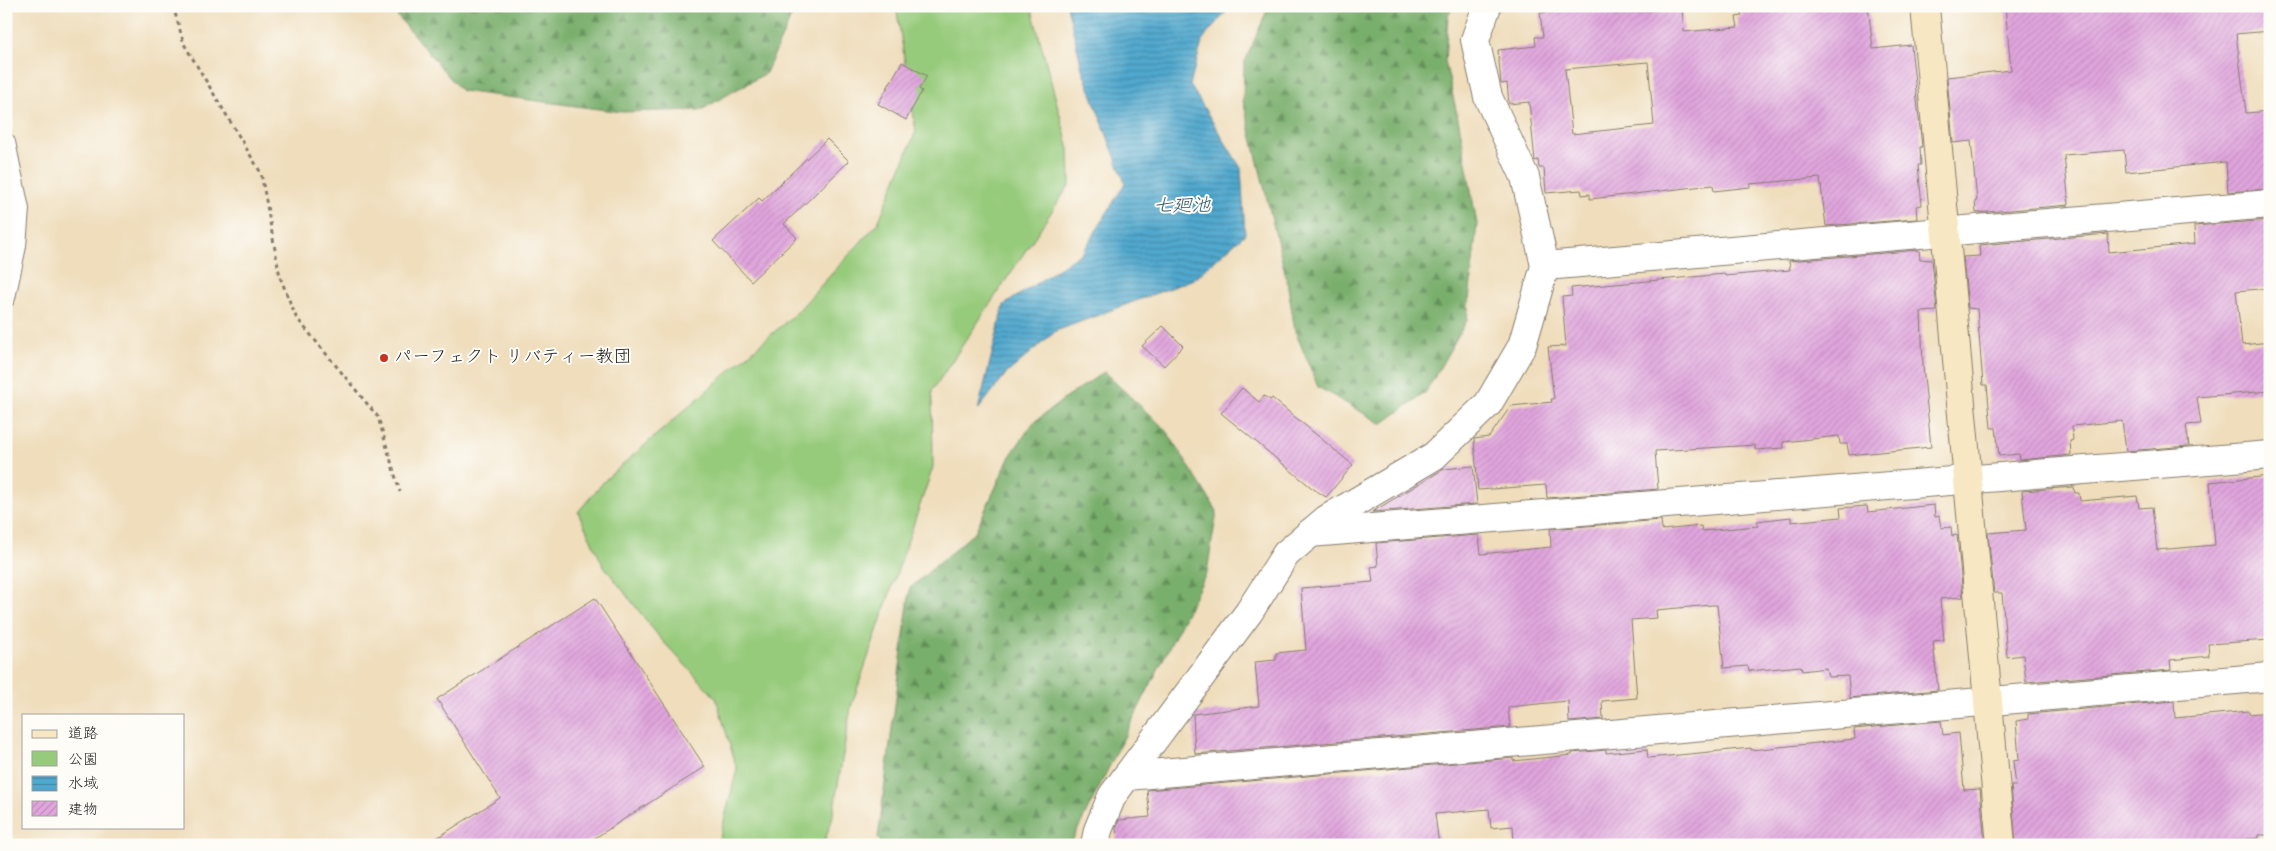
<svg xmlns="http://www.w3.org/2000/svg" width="2276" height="851" font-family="Dekko,'Klee One',sans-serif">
<defs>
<pattern id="forest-firs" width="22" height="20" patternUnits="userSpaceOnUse" patternTransform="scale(1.25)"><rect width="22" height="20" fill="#79af6c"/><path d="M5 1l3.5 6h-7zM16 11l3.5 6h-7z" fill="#628e58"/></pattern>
<pattern id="water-rules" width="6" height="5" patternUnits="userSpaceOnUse" patternTransform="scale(1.25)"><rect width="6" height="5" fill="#51a8ce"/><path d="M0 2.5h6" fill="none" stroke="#4288a6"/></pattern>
<pattern id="building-hatch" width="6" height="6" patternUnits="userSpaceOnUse" patternTransform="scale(1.25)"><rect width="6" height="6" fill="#e0a5dd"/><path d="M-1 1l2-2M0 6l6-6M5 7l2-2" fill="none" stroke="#c08dbd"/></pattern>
</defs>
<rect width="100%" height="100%" fill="#fdfcf7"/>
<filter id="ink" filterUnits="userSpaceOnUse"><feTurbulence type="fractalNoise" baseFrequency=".02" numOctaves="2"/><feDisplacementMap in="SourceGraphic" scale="10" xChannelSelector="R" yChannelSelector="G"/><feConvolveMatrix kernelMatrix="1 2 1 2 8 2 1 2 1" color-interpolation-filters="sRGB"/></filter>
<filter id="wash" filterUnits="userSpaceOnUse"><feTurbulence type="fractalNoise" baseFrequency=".0096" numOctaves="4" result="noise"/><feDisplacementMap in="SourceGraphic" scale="20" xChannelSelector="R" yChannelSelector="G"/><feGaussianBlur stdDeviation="1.12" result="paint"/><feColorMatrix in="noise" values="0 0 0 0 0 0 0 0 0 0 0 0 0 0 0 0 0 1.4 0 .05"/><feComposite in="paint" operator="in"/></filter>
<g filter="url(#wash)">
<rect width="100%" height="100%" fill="#efddbb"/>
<polygon fill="#97cb7c" stroke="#5a744c" points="896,6 1031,6 1069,149 1070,184 932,391 933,467 851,707 832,820 823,845 718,845 737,769 716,698 660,638 603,565 578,512 606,479 797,312 878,223 916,131"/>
<g fill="url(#forest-firs)" stroke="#4a6644">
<polygon points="389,6 796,6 766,73 701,110 622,112 461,91"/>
<polygon points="1269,6 1454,6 1448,16 1445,61 1459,123 1477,224 1467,320 1426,392 1382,424 1318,387 1295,331 1287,281 1243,101 1244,64"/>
<polygon points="1104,372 1166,430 1217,511 1207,572 1070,845 883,845 878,838 910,588 975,532 1010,456 1033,423 1064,399"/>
</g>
<polygon fill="url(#water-rules)" stroke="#366275" points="1067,6 1231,6 1203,39 1190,85 1241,168 1245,234 1194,279 1056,331 1005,375 978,410 1004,305 1083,252 1125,183 1083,72"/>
<g id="blocks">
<g fill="url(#building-hatch)" fill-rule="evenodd">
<path d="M1602,6H1613L1614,14L1682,8L1684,32L1738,27L1736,17L1742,16L1740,6H1868L1873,49L1911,45L1922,147H1920L1921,165H1918L1922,205L1916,206L1917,219L1826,226L1820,178L1750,184V187L1714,191L1713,185L1590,199V194L1582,195L1581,190L1546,193L1544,168H1539L1538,160L1535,161L1529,102L1509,104L1507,83L1501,84L1498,50L1536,46L1535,37H1543L1540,13ZM1648,62L1654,125L1572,134L1565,69Z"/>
<polygon points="2005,6 2270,6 2270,31 2236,34 2246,113 2270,111 2270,189 2228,192 2226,162 2126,172 2124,150 2064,155 2069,205 1976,213 1975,201 1977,201 1971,141 1953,143 1947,77 2011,70"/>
<polygon points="902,62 927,76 919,89 922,91 906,120 878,104"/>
<polygon points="827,139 849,161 784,224 797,238 751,281 713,241 759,198 762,201"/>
<polygon points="2270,220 2270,288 2236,291 2242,345 2270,342 2270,391 2197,397 2201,424 2186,425 2189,446 2126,451 2122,421 2072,426 2073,440 2070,441 2071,455 2020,460 2019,454 1999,456 1996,428 1991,428 1987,385 1983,385 1977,309 1968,308 1963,257 1980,256 1979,245 2108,234 2109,252 2195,244 2194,226"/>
<polygon points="1919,250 1920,259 1932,260 1937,311 1921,312 1923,366 1931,447 1849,455 1847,444 1840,444 1839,436 1783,442 1784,448 1755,450 1755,445 1655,451 1658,489 1547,498 1546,485 1478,490 1474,439 1489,437 1511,406 1552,402 1551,399 1554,399 1548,347 1566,346 1562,297 1572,296 1571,288 1725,274 1725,276 1790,270 1789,261"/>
<polygon points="1163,326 1183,346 1164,366 1142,346"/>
<polygon points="1242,388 1259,402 1264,396 1270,400 1272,398 1353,465 1326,497 1312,488 1221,413"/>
<polygon points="1473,466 1477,504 1372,512 1444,469"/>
<polygon points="2270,476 2270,640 2208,644 2209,656 2170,660 2171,670 2026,682 2023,655 2007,657 2002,593 1994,593 1988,533 2026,530 2022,491 2074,487 2075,493 2079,493 2080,501 2137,496 2139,508 2152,507 2157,550 2215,545 2210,482"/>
<polygon points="1934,505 1935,517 1939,516 1941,528 1951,527 1952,536 1957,535 1963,597 1940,599 1944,640 1933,641 1938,690 1850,698 1848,676 1828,677 1826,668 1802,671 1801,666 1749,671 1748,666 1724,668 1717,605 1712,605 1656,610 1657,618 1631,620 1637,698 1602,701 1603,719 1569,722 1568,701 1508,707 1510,727 1195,754 1193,714 1259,706 1255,662 1276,660 1276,653 1306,650 1301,588 1373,582 1371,567 1378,566 1376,543 1479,535 1481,554 1551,547 1550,529 1661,520 1662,530 1701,526 1702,531 1758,526 1757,521 1791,517 1791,522 1841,517 1840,508 1867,506 1868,512"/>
<polygon points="595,598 705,767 584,845 426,845 500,798 437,699"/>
<polygon points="2174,701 2175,718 2249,711 2249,714 2270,712 2270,835 2259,835 2259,838 2185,845 2016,845 2011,786 2016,786 2013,761 2019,760 2016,721 2028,719 2028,714"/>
<polygon points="1941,721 1943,735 1959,733 1964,790 1980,789 1985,845 1514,845 1513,826 1491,828 1489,809 1435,814 1439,845 1117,845 1116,828 1119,820 1150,817 1147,790 1513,758 1513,761 1572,755 1572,753 1606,750 1606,753 1647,749 1648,758 1751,748 1751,750 1855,739 1854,729"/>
</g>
</g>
</g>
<g filter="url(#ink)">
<use href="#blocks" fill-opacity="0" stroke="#867c6c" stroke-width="1"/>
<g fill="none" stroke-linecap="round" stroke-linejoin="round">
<defs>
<polyline id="lane" points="6,142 20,209 17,246 6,298"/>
<g id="street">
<polyline points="1545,266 2270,204"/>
<polyline points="1310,533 2270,455"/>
<polyline points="1127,776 2270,677"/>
<polyline points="1095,845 1098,830 1112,796 1249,612 1286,554 1327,519 1434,456 1488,404 1522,346 1545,266 1525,177 1488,97 1475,40 1487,6"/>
</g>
<polyline id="secondary" points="1925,6 2001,845"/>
</defs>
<use href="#lane" stroke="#867c6c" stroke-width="20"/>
<use href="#street" stroke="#867c6c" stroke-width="30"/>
<use href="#secondary" stroke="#867c6c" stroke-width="30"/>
<polyline stroke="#867c6c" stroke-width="3" stroke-dasharray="4 4" stroke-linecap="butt" points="173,6 184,44 261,173 280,277 296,317 378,417 400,492"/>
<use href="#lane" stroke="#fff" stroke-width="18"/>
<use href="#street" stroke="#fff" stroke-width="28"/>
<use href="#secondary" stroke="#f8e7c3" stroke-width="28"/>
</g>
</g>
<circle fill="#c8321e" stroke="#fdfcf7" stroke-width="2" cx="384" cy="358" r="5"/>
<g text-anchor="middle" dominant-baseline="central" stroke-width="4" stroke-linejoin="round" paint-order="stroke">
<g font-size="18" fill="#1c1c1c" stroke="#fdfcf7" text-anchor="start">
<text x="394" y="358">パーフェクト リバティー教団</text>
</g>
<g font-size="19" font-style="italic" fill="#345b6c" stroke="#fdfcf7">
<text x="1182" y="207">七廻池</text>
</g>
</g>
<rect width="2276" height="851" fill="none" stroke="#fdfcf7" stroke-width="25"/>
<rect x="22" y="714" width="162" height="115" fill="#fdfcf7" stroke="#a3a29f"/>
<rect x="32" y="730" width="25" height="8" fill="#f8e7c3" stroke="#a3a29f"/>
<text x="68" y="738" font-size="15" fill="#1c1c1c">道路</text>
<rect x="32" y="751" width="25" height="15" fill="#97cb7c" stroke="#a3a29f"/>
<text x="68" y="764" font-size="15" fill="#1c1c1c">公園</text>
<rect x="32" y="776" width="25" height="15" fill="url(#water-rules)" stroke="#a3a29f"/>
<text x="68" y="788" font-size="15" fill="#1c1c1c">水域</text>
<rect x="32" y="801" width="25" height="15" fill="url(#building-hatch)" stroke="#a3a29f"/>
<text x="68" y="814" font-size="15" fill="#1c1c1c">建物</text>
</svg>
